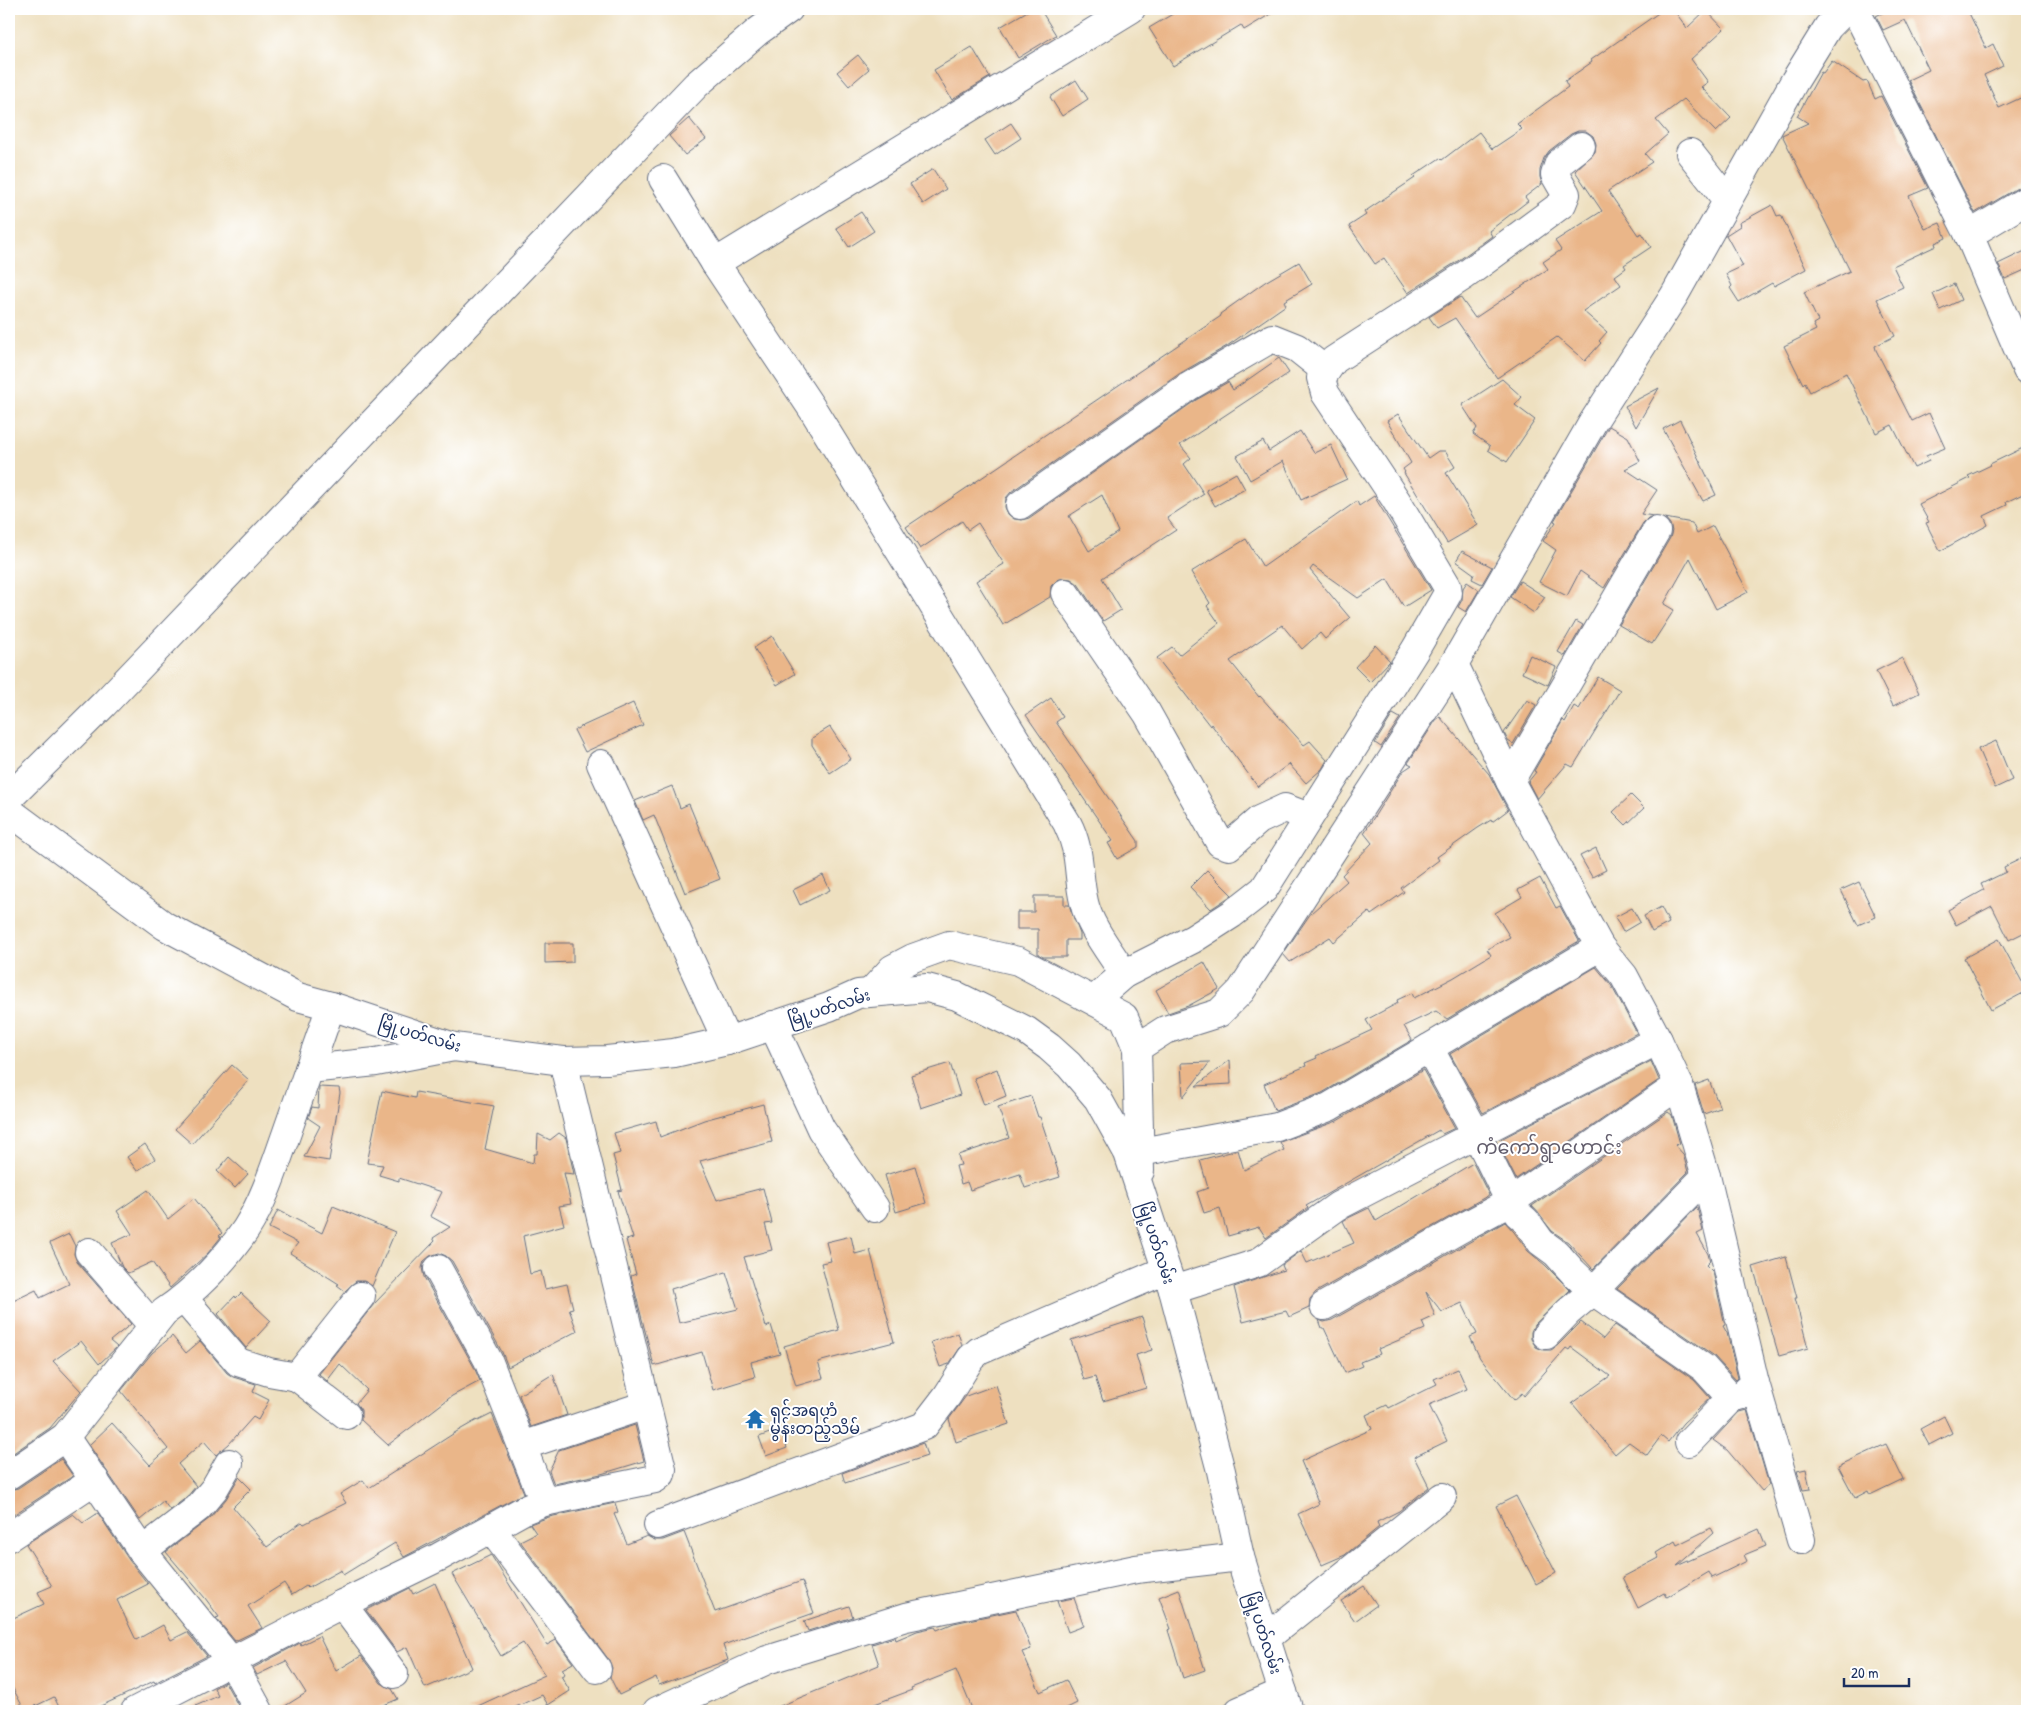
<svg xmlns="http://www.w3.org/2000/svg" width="2036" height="1720" font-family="'Patrick Hand','Noto Sans Myanmar',sans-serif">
<rect width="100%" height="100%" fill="#fff"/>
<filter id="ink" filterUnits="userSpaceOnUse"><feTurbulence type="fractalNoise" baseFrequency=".02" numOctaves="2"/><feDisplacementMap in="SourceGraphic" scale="10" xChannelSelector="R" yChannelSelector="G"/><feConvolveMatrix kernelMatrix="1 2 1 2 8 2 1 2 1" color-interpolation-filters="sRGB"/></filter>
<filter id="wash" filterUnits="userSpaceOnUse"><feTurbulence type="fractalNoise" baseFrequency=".0096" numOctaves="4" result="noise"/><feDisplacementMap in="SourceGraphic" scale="20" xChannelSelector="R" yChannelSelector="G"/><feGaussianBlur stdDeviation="1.12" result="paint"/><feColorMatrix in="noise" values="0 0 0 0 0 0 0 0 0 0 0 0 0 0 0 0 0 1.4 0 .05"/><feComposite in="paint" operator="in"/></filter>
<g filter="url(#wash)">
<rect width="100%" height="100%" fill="#eee0c0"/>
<g id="blocks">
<g fill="#eab689" fill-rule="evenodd">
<polygon points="1031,9 1040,9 1056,35 1018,58 1000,27"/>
<polygon points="1181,9 1279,9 1244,30 1241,25 1173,66 1149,28"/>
<polygon points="1664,9 1673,9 1687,28 1706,10 1724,29 1691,59 1708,82 1701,87 1731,118 1716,132 1684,99 1656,120 1668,134 1645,154 1652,162 1608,191 1638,235 1642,233 1651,247 1624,265 1626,268 1615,276 1621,285 1583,311 1607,332 1599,341 1601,343 1585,361 1557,337 1497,378 1455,318 1437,328 1429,317 1460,297 1475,318 1548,269 1543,262 1561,250 1555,241 1602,211 1575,171 1595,152 1596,144 1593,136 1586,131 1578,131 1571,134 1549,151 1544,158 1540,170 1540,177 1542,184 1525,197 1528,201 1489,231 1492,236 1455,263 1408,293 1384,258 1375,264 1349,226 1366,215 1364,212 1415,178 1413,176 1440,158 1442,160 1479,132 1492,149 1522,129 1517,124 1568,87 1565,81 1592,62 1591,60"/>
<polygon points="1890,9 1967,9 1986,48 1993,44 2003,66 1984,75 1999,108 2027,95 2027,184 2019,187 1975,213 1908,80 1929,70 1905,20 1883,30 1876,16"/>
<polygon points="972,47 990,77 952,100 934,70"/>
<polygon points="858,55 869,69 849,86 837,72"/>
<polygon points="1832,61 1863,82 1867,81 1875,99 1881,96 1928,188 1909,196 1925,229 1940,223 1946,238 1935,243 1936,246 1893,266 1903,287 1877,299 1895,336 1875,346 1876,350 1912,421 1929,413 1945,448 1926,456 1929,461 1914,468 1892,425 1876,433 1846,373 1810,392 1805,382 1803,384 1784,346 1816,330 1813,324 1818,321 1804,292 1850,271 1782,135 1808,123 1797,116 1821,72 1823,73"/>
<polygon points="1076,80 1088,99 1062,116 1050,97"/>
<polygon points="689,118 706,139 685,155 669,136"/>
<polygon points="1011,123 1021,138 995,155 985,140"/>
<polygon points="933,169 946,189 923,204 910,184"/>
<polygon points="1772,205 1777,216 1781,215 1806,269 1774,286 1772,283 1739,302 1730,288 1732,286 1726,274 1743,266 1726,235 1740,226 1739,223"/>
<polygon points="861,212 874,231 849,247 836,228"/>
<polygon points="2027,250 2027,269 2005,279 1998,264"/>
<path d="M1299,262L1312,284L1284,301L1286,305L1227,346L1179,374L1011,492L1006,498L1005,507L1008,514L1014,519L1022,520L1029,518L1196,400L1228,382L1233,390L1279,358L1289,373L1180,445L1191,458L1184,464L1204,494L1167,518L1176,530L1102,578L1121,610L1103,621L1078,584L1071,579L1063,578L1057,580L1051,586L1050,597L1003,625L976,581L1004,564L978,523L968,530L962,521L920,549L906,527L930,511L931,512L1221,316L1220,314L1265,282ZM1102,495L1118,532L1089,551L1069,516Z"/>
<polygon points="1954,284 1961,300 1940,310 1933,294"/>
<polygon points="1502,379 1522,397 1515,405 1535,420 1507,462 1488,450 1490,446 1473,434 1477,428 1462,405"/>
<polygon points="1659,388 1636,427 1625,406"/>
<polygon points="1398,414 1428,458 1438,451 1445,451 1455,467 1446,473 1478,525 1447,543 1404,473 1405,472 1403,469 1411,463 1387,421"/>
<polygon points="1680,420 1716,495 1703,501 1663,429"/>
<polygon points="1609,426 1628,437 1640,461 1625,469 1657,490 1641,514 1653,516 1648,518 1643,523 1604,588 1580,571 1567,596 1539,582 1556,550 1543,541 1556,522 1554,521"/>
<polygon points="1300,431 1314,453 1331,445 1347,479 1301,500 1283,461 1250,480 1237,456 1263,441 1269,451"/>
<polygon points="2027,446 2027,492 2006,502 2007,505 1984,516 1988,525 1940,551 1926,523 1929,522 1919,504 1970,478 1968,476 1991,465 1990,464"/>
<polygon points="1236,473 1245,489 1215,506 1206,490"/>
<polygon points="1374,496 1431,590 1404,607 1387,579 1358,598 1313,566 1310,570 1350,618 1325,639 1320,633 1302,649 1282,625 1230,661 1259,697 1260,696 1304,745 1310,741 1327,760 1322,769 1306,783 1289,764 1258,787 1211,724 1210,726 1157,658 1172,647 1179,655 1219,623 1207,606 1210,603 1191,572 1246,539 1263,567 1357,501 1359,506"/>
<polygon points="1665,518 1692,523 1697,534 1713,526 1748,592 1716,609 1690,558 1664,604 1674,610 1652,644 1619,625 1670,538 1672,531 1670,524"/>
<polygon points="1462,551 1492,567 1482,584 1472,579 1474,574 1456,561"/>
<polygon points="1520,581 1545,597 1534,613 1510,597"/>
<polygon points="1467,582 1479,590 1466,612 1458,607 1462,600 1463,588"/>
<polygon points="1576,621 1583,625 1565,656 1558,652"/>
<polygon points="772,636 795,674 777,685 754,648"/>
<polygon points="1375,645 1390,661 1370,682 1355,667"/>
<polygon points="1530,655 1556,667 1548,685 1522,673"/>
<polygon points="1902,658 1919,693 1893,706 1876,671"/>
<polygon points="1598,677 1620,690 1573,767 1567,764 1537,799 1528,782 1536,772 1534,771 1563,720 1565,722 1574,706 1579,709"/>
<polygon points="1051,698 1063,717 1056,722 1138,841 1138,847 1117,859 1108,843 1113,841 1026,715"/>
<polygon points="1527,700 1536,705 1513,744 1508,741 1504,733"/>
<polygon points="633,703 643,725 585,752 574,730"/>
<polygon points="1393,714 1400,718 1381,747 1375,743"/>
<polygon points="1440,717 1489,774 1508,810 1492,822 1491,820 1478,828 1437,857 1439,860 1401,888 1404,892 1371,915 1369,912 1334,942 1330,937 1290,962 1283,954 1311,913 1347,881 1342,875 1372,843 1364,833 1403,771 1412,765 1408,763 1436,720"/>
<polygon points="830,727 851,759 830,773 812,745 812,738"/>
<polygon points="1996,741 2012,780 1995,788 1978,749"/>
<polygon points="672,786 680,808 689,804 720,879 685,893 654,815 643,820 635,801"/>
<polygon points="1631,795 1644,808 1626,825 1613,812"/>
<polygon points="1596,848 1606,870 1592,877 1580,856"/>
<polygon points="2027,856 2027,931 2009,940 1992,906 1956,925 1948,910 1984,890 1981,884 2006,872 2004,867"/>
<polygon points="1207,870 1232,895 1211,909 1190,887"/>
<polygon points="823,875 830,890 800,905 793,890"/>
<polygon points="1540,878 1556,908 1560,906 1579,941 1447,1019 1436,1011 1404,1026 1412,1040 1322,1093 1275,1111 1264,1084 1306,1066 1305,1063 1317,1058 1316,1056 1372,1030 1366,1020 1398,1003 1397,1000 1412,993 1414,998 1453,978 1491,955 1487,949 1510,937 1495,913 1522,897 1518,890"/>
<polygon points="1859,882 1876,917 1858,925 1841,890"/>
<polygon points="1034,896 1064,896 1064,905 1069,905 1080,934 1080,940 1066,940 1066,957 1043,957 1038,954 1038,929 1017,929 1017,912 1034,912"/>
<polygon points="1661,907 1669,923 1652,932 1644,916"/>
<polygon points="1632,908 1640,922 1623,932 1615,917"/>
<polygon points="1999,939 2027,991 1991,1010 1964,958"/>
<polygon points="545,943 573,943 573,962 545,963"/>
<polygon points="1204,962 1219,989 1188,1006 1168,1013 1156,990"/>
<polygon points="1596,967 1611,985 1637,1033 1483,1113 1450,1054"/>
<polygon points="1230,1060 1231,1084 1196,1086"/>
<polygon points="1651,1061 1659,1080 1516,1179 1500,1147 1503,1145 1501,1139"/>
<polygon points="1210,1062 1183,1097 1181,1063"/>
<polygon points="950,1063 960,1095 921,1108 911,1075"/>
<polygon points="232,1065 249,1080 192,1144 175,1129"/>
<polygon points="997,1069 1006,1096 984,1105 974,1078"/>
<polygon points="1423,1070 1455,1128 1442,1134 1439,1130 1306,1206 1308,1208 1266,1238 1259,1227 1228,1236 1220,1208 1204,1213 1197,1192 1208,1188 1200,1160 1238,1150 1244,1170 1284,1150 1280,1142 1337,1121"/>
<polygon points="1709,1080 1720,1108 1704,1114 1695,1085"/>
<polygon points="319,1087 339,1088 340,1093 329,1161 304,1157 320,1126 308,1118 312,1107 318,1108"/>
<polygon points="382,1091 415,1098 416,1092 494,1106 485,1149 533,1163 534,1154 537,1154 538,1134 550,1140 559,1133 566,1138 574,1174 564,1173 571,1204 559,1206 564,1225 523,1236 530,1274 541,1271 545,1289 567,1284 573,1308 569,1309 577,1331 508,1367 502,1352 452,1261 446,1256 439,1253 430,1256 424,1261 422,1268 424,1277 474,1367 480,1381 452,1396 388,1445 361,1420 361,1410 356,1403 367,1390 340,1364 327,1381 319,1374 374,1304 435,1241 433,1238 450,1227 430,1216 442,1192 399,1178 399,1181 379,1175 383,1165 367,1163"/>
<polygon points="1031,1096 1038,1117 1040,1117 1060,1177 1025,1188 1020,1174 970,1190 967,1182 961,1184 956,1166 961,1165 958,1155 1009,1138 998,1107"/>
<path d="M763,1104L772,1142L700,1161L717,1200L763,1188L772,1223L765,1224L772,1250L744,1257L766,1327L771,1325L780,1354L751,1362L755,1377L713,1390L702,1352L654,1366L631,1276L636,1274L626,1240L633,1238L618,1191L622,1190L613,1155L620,1153L614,1133L656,1121L660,1137L704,1120ZM726,1272L738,1309L679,1323L671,1289Z"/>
<polygon points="1668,1112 1672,1115 1680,1144 1675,1145 1683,1154 1688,1172 1593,1269 1568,1242 1552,1231 1532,1206"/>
<polygon points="145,1144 155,1159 137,1171 127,1157"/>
<polygon points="229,1157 248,1174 235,1188 217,1171"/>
<polygon points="1473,1163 1489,1195 1316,1292 1310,1299 1309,1308 1289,1317 1286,1311 1243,1322 1234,1287 1284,1270 1282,1265 1301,1251 1307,1263 1354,1243 1343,1221 1346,1219 1369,1208 1376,1221"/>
<polygon points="915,1166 926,1203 896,1212 885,1175"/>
<polygon points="148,1190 168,1219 194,1198 222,1233 219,1236 221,1237 208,1253 170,1288 152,1262 128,1273 122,1267 112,1243 132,1234 117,1211"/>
<polygon points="333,1206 395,1232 372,1286 364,1281 356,1281 345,1291 337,1285 339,1284 290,1253 298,1243 269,1228 278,1210 322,1233"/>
<polygon points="1697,1207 1703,1231 1697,1234 1708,1254 1710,1261 1706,1265 1713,1272 1725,1325 1723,1326 1727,1333 1738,1378 1736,1380 1713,1355 1617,1289"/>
<polygon points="1505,1222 1514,1232 1528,1251 1545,1265 1570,1290 1534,1325 1531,1332 1531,1339 1536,1347 1543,1350 1551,1350 1557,1346 1581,1322 1603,1339 1615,1325 1694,1380 1710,1398 1683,1423 1668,1442 1661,1436 1647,1455 1629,1442 1615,1454 1572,1403 1610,1376 1571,1347 1569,1350 1566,1348 1524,1396 1522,1393 1514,1400 1480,1358 1470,1337 1477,1334 1462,1303 1442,1312 1426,1292 1435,1316 1422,1322 1425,1329 1378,1349 1380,1354 1360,1362 1362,1366 1345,1373 1324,1328 1322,1328 1319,1320 1324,1322 1332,1320"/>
<polygon points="69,1234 75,1246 74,1254 77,1262 131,1324 110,1341 117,1347 99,1364 81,1341 53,1361 81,1391 50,1428 9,1456 9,1303 36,1290 40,1298 69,1284 50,1243"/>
<polygon points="851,1236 855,1254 870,1250 894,1342 818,1362 823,1378 796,1386 784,1346 839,1330 821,1263 831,1261 826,1242"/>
<polygon points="1786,1257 1797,1298 1795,1298 1808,1348 1779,1356 1753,1267"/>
<polygon points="241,1293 271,1321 246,1348 218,1314 235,1296 236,1298"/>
<polygon points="1142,1317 1152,1350 1136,1355 1146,1388 1103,1401 1095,1377 1084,1380 1071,1340"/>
<polygon points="958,1333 962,1345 949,1364 940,1367 931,1342"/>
<polygon points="172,1336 186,1353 200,1341 227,1373 233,1377 256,1384 253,1392 269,1400 258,1420 253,1417 229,1444 216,1455 204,1441 178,1464 196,1486 187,1497 170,1510 163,1501 140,1520 89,1445 112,1423 150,1465 168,1449 121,1391 152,1353"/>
<polygon points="1458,1369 1467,1389 1429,1405 1447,1441 1414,1457 1429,1487 1399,1511 1377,1522 1379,1527 1345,1555 1322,1565 1298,1514 1319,1504 1301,1461 1372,1429 1366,1415 1387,1405 1389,1408 1437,1384 1434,1379"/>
<polygon points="553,1374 567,1415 531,1427 519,1395"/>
<polygon points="996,1385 1009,1424 956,1442 949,1419 966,1396"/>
<polygon points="1747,1410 1769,1485 1762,1491 1727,1450 1713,1440 1739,1412"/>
<polygon points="492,1414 524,1493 404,1557 395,1543 343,1575 341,1570 308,1588 306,1586 292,1595 284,1583 248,1606 262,1628 235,1641 216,1618 219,1617 205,1598 166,1552 210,1518 226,1499 239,1477 251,1489 233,1507 267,1547 302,1522 304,1524 346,1503 340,1494 363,1480 369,1488 456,1432 477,1420 478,1421"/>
<polygon points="1944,1416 1952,1433 1929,1445 1920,1429"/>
<polygon points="635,1425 644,1461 601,1474 554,1484 549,1471 559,1450"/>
<polygon points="780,1429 787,1448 766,1456 759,1437"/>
<polygon points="923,1443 927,1456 845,1483 842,1473"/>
<polygon points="1886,1444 1903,1479 1870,1495 1868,1491 1855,1498 1838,1466"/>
<polygon points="61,1459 73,1476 13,1515 9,1508 9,1490 18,1488"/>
<polygon points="1806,1469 1810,1489 1803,1490 1797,1471"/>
<polygon points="1516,1496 1556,1573 1536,1584 1496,1506"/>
<polygon points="615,1503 618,1512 614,1514 627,1544 647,1536 655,1540 663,1540 684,1532 715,1612 802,1581 814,1613 723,1645 728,1660 659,1685 656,1677 619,1695 610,1677 612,1668 609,1660 520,1541 536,1533 530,1524 549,1517"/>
<polygon points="98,1513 129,1560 148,1584 117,1600 136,1640 163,1625 171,1640 187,1632 207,1656 162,1679 155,1683 154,1681 90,1711 61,1711 54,1697 25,1711 9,1681 9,1620 44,1604 38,1592 52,1586 26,1544 73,1514 83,1523"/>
<polygon points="1711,1528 1714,1533 1677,1566 1759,1529 1766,1546 1744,1555 1747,1561 1712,1578 1709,1572 1667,1597 1665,1593 1638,1608 1623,1577 1659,1558 1656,1553 1675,1541 1677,1545"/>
<polygon points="491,1555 547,1645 556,1640 573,1663 562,1669 565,1674 561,1676 570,1691 548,1705 542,1695 507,1711 467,1711 545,1675 523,1643 501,1656 452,1574"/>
<polygon points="435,1583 472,1668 425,1688 407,1647 397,1652 366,1610 410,1588 413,1594"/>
<polygon points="1364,1586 1377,1605 1355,1621 1341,1601"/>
<polygon points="1179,1589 1205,1670 1183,1678 1168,1630 1171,1629 1159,1597"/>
<polygon points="1074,1598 1084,1626 1068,1632 1057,1601"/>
<polygon points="849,1606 853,1617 808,1631 804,1621"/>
<polygon points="1016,1610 1031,1649 1022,1652 1040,1692 1066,1680 1077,1703 1061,1711 973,1711 956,1670 911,1688 912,1690 856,1711 768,1711 879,1665 872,1644 895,1637 896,1640 917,1631 935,1627 937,1630 954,1623"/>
<polygon points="319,1636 336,1671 361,1656 381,1683 392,1689 398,1699 370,1711 277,1711 306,1693 286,1661 257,1675 253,1668 300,1643 301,1645"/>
<polygon points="225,1682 241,1711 184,1711 218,1696 214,1688"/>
</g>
</g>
</g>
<g filter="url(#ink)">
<use href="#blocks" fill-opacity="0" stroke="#656d80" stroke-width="1"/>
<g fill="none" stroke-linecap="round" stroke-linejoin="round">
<defs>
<g id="minor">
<polyline points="1855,9 1969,235 2027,370"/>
<polyline points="1690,153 1727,200"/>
<path d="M663,179L715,263L815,413L1067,823C1082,852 1077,873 1084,902C1089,926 1111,953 1124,974"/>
<polyline points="1969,235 2027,200"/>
<polyline points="715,263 1131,9"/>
<polyline points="1020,505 1188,387 1272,338 1297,348 1326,371"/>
<polyline points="1065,593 1147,713 1220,843 1229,846 1259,820 1285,808 1309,817"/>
<polyline points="1454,664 1510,781 1600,947 1624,976 1658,1040 1679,1085"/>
<polyline points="601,764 727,1041"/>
<polyline points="1510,781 1656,531"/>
<polyline points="9,798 103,705 696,85 757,32 789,9"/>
<polyline points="871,992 892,969 913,958 949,945 1018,961 1124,1017 1137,1048 1140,1171"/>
<polyline points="1094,1000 1124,974 1193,939 1232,914 1264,889 1415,650 1448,593 1447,586 1396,500 1325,393 1321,378 1334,360 1464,276 1562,204 1566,194 1555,175 1559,163 1581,146"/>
<polyline points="773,1025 821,1129 875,1208"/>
<polyline points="1137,1048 1165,1030 1219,1013 1241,991 1454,664 1593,422 1674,296 1794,82 1828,27 1846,9"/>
<polyline points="1429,1048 1477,1135 1510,1202 1518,1214 1526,1221 1541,1242 1556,1253 1573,1272 1593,1291 1704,1368 1731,1398"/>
<polyline points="309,1069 376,1062 454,1047"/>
<polyline points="1140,1152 1277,1127 1329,1107 1600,947"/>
<polyline points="89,1252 153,1326"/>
<polyline points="438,1269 488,1360 544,1502"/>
<polyline points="1173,1290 1258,1263 1338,1206 1658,1040"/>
<polyline points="184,1299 238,1362 269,1372 297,1377 361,1296"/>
<polyline points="1324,1306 1469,1224 1510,1202 1679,1085 1706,1176 1755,1383 1742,1395 1731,1398 1689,1442"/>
<polyline points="1546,1335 1568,1312 1593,1291 1706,1176"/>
<polyline points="297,1377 346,1415"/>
<polyline points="1755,1383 1801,1540"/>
<polyline points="65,1437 142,1551 232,1662 259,1711"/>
<polyline points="522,1446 646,1405"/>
<path d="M9,1475L65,1437L164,1312C194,1292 226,1259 246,1229C264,1201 275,1166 286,1135C301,1092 316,1049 331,1006"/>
<polyline points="658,1525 924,1426 947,1396 971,1358 979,1351 1166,1270"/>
<polyline points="491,1529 597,1669"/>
<polyline points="9,1537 95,1480"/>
<polyline points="142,1551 198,1508 214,1489 229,1463"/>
<polyline points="342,1604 394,1674"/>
<polyline points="1266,1638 1442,1497"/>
<polyline points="135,1711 342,1604 439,1557 524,1510 544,1502 655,1479 661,1474 662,1469 563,1061"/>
<polyline points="657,1711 767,1660 906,1617 1136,1569 1240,1557"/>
</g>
<g id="major">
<polyline points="9,811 165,926 298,997 331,1006 454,1047 563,1061 607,1060 674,1053 727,1041 829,1007 858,994 927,988 957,996 1027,1031 1049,1047 1069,1065 1098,1099 1128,1153 1173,1290 1221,1471 1240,1557 1289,1711"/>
<polyline points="1239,1711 1283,1692"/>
</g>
</defs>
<use href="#minor" stroke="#656d80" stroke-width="30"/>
<use href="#major" stroke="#656d80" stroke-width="30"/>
<use href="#minor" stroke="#fff" stroke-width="28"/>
<use href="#major" stroke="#fff" stroke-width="28"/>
</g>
</g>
<defs>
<symbol id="temple-bare" viewBox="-9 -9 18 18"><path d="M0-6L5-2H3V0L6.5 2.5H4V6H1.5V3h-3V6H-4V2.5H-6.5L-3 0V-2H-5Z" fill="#1f6fb2" stroke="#fff" stroke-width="2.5" paint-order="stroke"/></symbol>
</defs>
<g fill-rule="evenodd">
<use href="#temple-bare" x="741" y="1405" width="28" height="28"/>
</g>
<g text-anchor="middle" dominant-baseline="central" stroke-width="4" stroke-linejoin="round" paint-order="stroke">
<g font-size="16" fill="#1b2f5e" stroke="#fff">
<text transform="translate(829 1007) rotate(-18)">မြို့ပတ်လမ်း</text>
<text transform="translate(420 1034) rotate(17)">မြို့ပတ်လမ်း</text>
<text transform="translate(1157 1243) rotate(72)">မြို့ပတ်လမ်း</text>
<text transform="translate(1264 1633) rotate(72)">မြို့ပတ်လမ်း</text>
</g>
<g font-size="16" fill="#1b2f5e" stroke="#fff" text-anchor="start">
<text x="770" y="1410">ရှင်အရဟံ<tspan x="770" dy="18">မွန်းတည့်သိမ်</tspan></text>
</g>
<g font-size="19" fill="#635e6d" stroke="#fff">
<text x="1549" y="1147">ကံကော်ရွာဟောင်း</text>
</g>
</g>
<rect width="2036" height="1720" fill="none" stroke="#fff" stroke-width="30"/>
<path d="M1844 1678v8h65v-8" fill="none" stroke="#1b2f5e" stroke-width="2.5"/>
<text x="1851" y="1678" font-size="15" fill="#1b2f5e" stroke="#ffffff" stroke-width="4" paint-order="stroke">20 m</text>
</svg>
